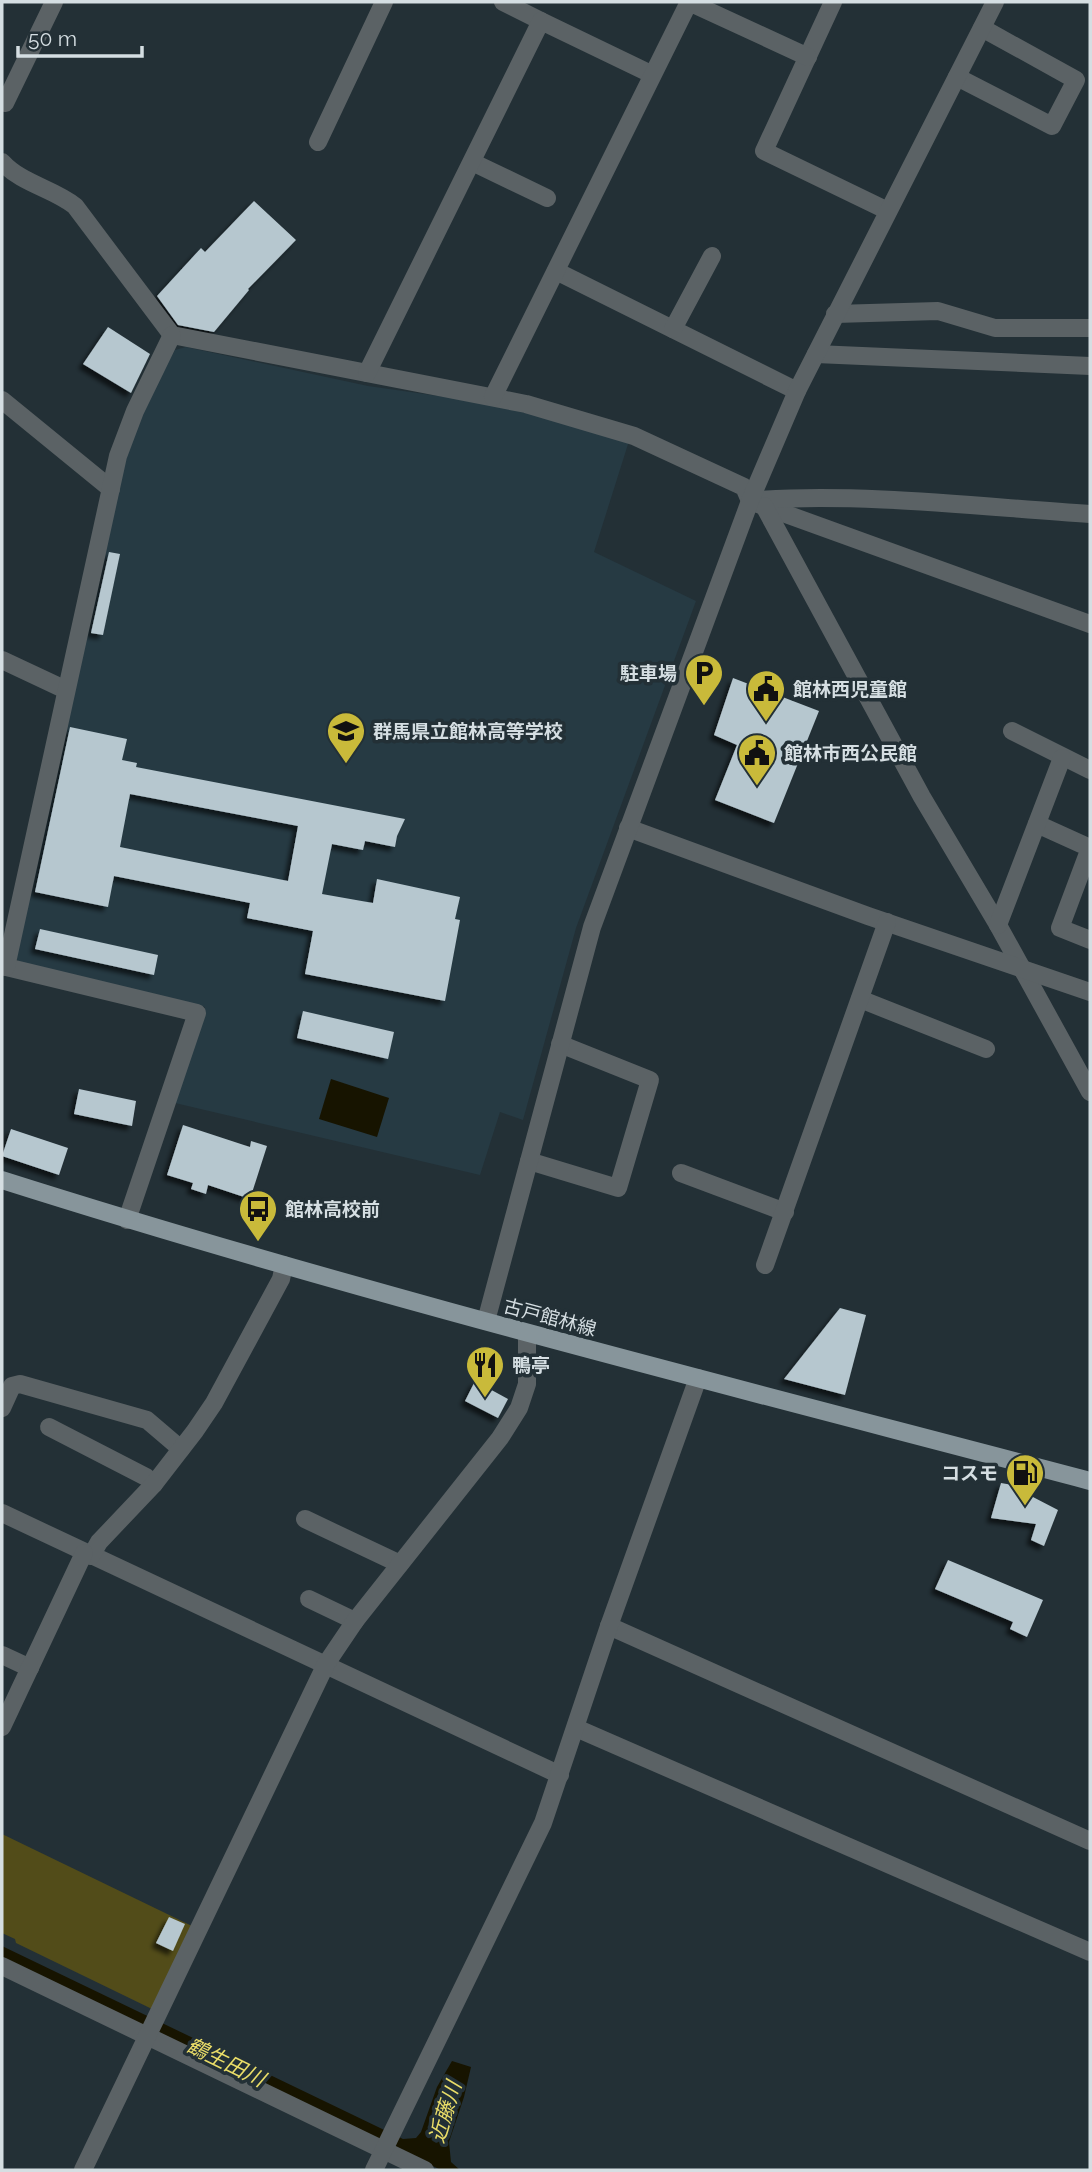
<svg xmlns="http://www.w3.org/2000/svg" width="1092" height="2172" font-family="Raleway,'Noto Sans JP',sans-serif">
<defs>
<filter id="shadow"><feDropShadow dx="-4.5" dy="4.5" stdDeviation="2" flood-color="#0009"/></filter>
</defs>
<rect width="100%" height="100%" fill="#233036"/>
<polygon fill="#263a43" points="186,347 368,386 495,404 629,441 594,552 696,601 576,928 523,1120 500,1112 480,1175 175,1103 205,1007 21,965 15,957 128,429 175,350"/>
<polygon fill="#524c19" points="2,1834 192,1926 152,2009 16,1943 15,1939 2,1933"/>
<g fill="#171400">
<polygon points="331,1079 389,1098 377,1137 319,1119"/>
<polygon points="2,1946 403,2139 416,2138 421,2132 437,2087 452,2061 471,2067 464,2097 449,2142 451,2162 460,2170 441,2170 2,1959"/>
</g>
<g fill="#b6c7cf" fill-rule="evenodd" filter="url(#shadow)">
<polygon points="254,201 296,240 248,289 249,290 214,332 178,325 157,296 201,248 205,252"/>
<polygon points="108,327 150,354 131,393 83,364"/>
<polygon points="109,552 120,554 103,635 91,633"/>
<polygon points="733,678 819,711 774,823 715,800 737,745 714,735"/>
<path d="M70,727L127,739L122,760L137,763L136,767L405,819L397,836L395,847L365,841L363,850L332,844L322,894L373,903L377,879L460,897L455,919L460,920L445,1001L305,974L313,931L247,918L250,903L114,876L108,907L35,892ZM130,794L298,826L288,881L120,847Z"/>
<polygon points="40,929 158,955 154,975 35,949"/>
<polygon points="303,1011 394,1032 388,1059 297,1038"/>
<polygon points="79,1089 136,1101 132,1126 74,1114"/>
<polygon points="183,1125 250,1147 251,1141 267,1146 250,1199 208,1185 206,1194 191,1189 193,1183 167,1175"/>
<polygon points="11,1129 68,1148 59,1175 2,1156"/>
<polygon points="840,1308 866,1315 845,1395 784,1379"/>
<polygon points="475,1381 508,1399 498,1418 465,1401"/>
<polygon points="1001,1483 1030,1488 1031,1496 1058,1510 1044,1546 1031,1540 1036,1524 991,1518"/>
<polygon points="948,1560 1043,1600 1027,1637 1010,1629 1013,1622 935,1589"/>
<polygon points="169,1917 185,1924 173,1951 156,1943"/>
</g>
<g fill="none" stroke-linecap="round" stroke-linejoin="round">
<g stroke="#5b6265" stroke-width="18">
<polyline points="503,2 541,21"/>
<polyline points="833,2 764,151 888,211"/>
<polyline points="957,77 1052,126 1076,80 982,28"/>
<polyline points="2,101 5,103 54,2"/>
<polyline points="318,142 384,2"/>
<path d="M2,162C22,184 52,188 75,206L172,335L526,404L634,436L744,487L750,501L1090,624"/>
<polyline points="472,162 547,198"/>
<polyline points="556,271 797,391"/>
<polyline points="835,314 938,311 995,328 1090,328"/>
<polyline points="673,329 712,256"/>
<polyline points="816,354 1090,366"/>
<polyline points="367,373 541,21 651,74"/>
<polyline points="493,397 689,2 808,57"/>
<polyline points="2,400 111,489"/>
<path d="M757,500C865,493 981,507 1090,514"/>
<polyline points="764,506 922,797 998,925 1090,1092"/>
<polyline points="2,660 66,690"/>
<polyline points="1012,731 1090,770"/>
<polyline points="1037,824 1090,848 1060,928 1090,940"/>
<polyline points="628,828 868,916 1090,992"/>
<polyline points="998,925 1062,758"/>
<polyline points="2,966 197,1013 127,1220"/>
<polyline points="6,967 118,456 135,411 172,335"/>
<polyline points="860,999 986,1049"/>
<polyline points="529,1161 618,1188 650,1080 560,1044"/>
<polyline points="681,1173 785,1212"/>
<polyline points="765,1265 887,922"/>
<polyline points="486,1321 592,927 750,501 797,391 995,2"/>
<polyline points="2,1408 12,1386 20,1384 147,1420 181,1449"/>
<polyline points="49,1427 146,1477 154,1484"/>
<polyline points="2,1513 560,1775"/>
<polyline points="305,1519 400,1564"/>
<polyline points="91,1556 99,1542 154,1484 195,1431 214,1403 281,1279 284,1265"/>
<polyline points="309,1599 355,1621"/>
<polyline points="609,1626 1090,1841"/>
<polyline points="2,1655 30,1668"/>
<polyline points="2,1727 84,1553"/>
<polyline points="576,1728 1090,1952"/>
<polyline points="2,1966 425,2170"/>
<polyline points="83,2170 326,1664 355,1621 500,1438 519,1408 527,1384 527,1333"/>
<polyline points="374,2170 543,1823 609,1626 698,1378"/>
</g>
<path stroke="#87959b" stroke-width="18" d="M2,1180C361,1294 726,1385 1090,1481"/>
</g>
<defs>
<symbol id="parking-pin" viewBox="-11 -11 22 30"><path d="M0 17L-7.5 6A9.5 9.5 0 1 1 7.5 6Z" fill="#c9ba3a" stroke="#233036"/><path d="M-3.5-5.5H1a3.5 3.5 0 0 1 0 7H-1V5.5H-3.5ZM-1-3.4V-.6H.8a1.4 1.4 0 0 0 0-2.8Z" fill="#111"/></symbol>
<symbol id="civic-pin" viewBox="-11 -11 22 30"><path d="M0 17L-7.5 6A9.5 9.5 0 1 1 7.5 6Z" fill="#c9ba3a" stroke="#233036"/><path d="M-.6-6.5H3V-4.5H.6V-3L4-1V1h2V6H-6V1h2V-1L-.6-3ZM-1.2 2.5V6h2.4V2.5Z" fill="#111"/></symbol>
<symbol id="school-pin" viewBox="-11 -11 22 30"><path d="M0 17L-7.5 6A9.5 9.5 0 1 1 7.5 6Z" fill="#c9ba3a" stroke="#233036"/><path d="M0-5L7-2L0 1L-7-2ZM-4 1L0 2.5L4 1V4Q0 6-4 4Z" fill="#111"/></symbol>
<symbol id="bus-pin" viewBox="-11 -11 22 30"><path d="M0 17L-7.5 6A9.5 9.5 0 1 1 7.5 6Z" fill="#c9ba3a" stroke="#233036"/><path d="M-5-6H5V4H4V6H2V4H-2V6H-4V4H-5ZM-3.5-4V0h7V-4ZM-3.5 1.2v1.5H-2V1.2ZM2 1.2v1.5H3.5V1.2Z" fill="#111"/></symbol>
<symbol id="restaurant-pin" viewBox="-11 -11 22 30"><path d="M0 17L-7.5 6A9.5 9.5 0 1 1 7.5 6Z" fill="#c9ba3a" stroke="#233036"/><path d="M-5-6h1v4h1v-4h1v4h1v-4h1v5L-1.5 .5V6h-2V.5L-5-1ZM5-6V6H3V1.5H1.5Q1.5-4 5-6Z" fill="#111"/></symbol>
<symbol id="fuel-pin" viewBox="-11 -11 22 30"><path d="M0 17L-7.5 6A9.5 9.5 0 1 1 7.5 6Z" fill="#c9ba3a" stroke="#233036"/><path d="M-5.5-6h7V0h2V4h1.3V-2.5L3-4.5l.8-.8L6-3V5H2.5V1h-1V6h-7ZM-4.2-4.7v3.2H.2V-4.7Z" fill="#111"/></symbol>
</defs>
<g fill-rule="evenodd">
<use href="#parking-pin" x="682" y="651" width="44" height="60"/>
<use href="#civic-pin" x="744" y="667" width="44" height="60"/>
<use href="#school-pin" x="324" y="709" width="44" height="60"/>
<use href="#civic-pin" x="735" y="731" width="44" height="60"/>
<use href="#bus-pin" x="236" y="1187" width="44" height="60"/>
<use href="#restaurant-pin" x="463" y="1343" width="44" height="60"/>
<use href="#fuel-pin" x="1003" y="1451" width="44" height="60"/>
</g>
<g text-anchor="middle" dominant-baseline="central" stroke-width="7" stroke-linejoin="round" paint-order="stroke">
<g font-size="19" font-weight="bold" fill="#d5dee2" stroke="#233036" text-anchor="start">
<text x="677" y="673" text-anchor="end">駐車場</text>
<text x="793" y="689">館林西児童館</text>
<text x="373" y="731">群馬県立館林高等学校</text>
<text x="784" y="753">館林市西公民館</text>
<text x="285" y="1209">館林高校前</text>
<text x="512" y="1365">鴨亭</text>
<text x="998" y="1473" text-anchor="end">コスモ</text>
</g>
<g font-size="19" fill="#d5dee2" stroke="#233036">
<text transform="translate(550 1317) rotate(15)">古戸館林線</text>
</g>
<g font-size="21" font-style="italic" fill="#eadd68" stroke="#233036">
<text transform="translate(226 2062) rotate(26)">鶴生田川</text>
<text transform="translate(445 2112) rotate(-73)">近藤川</text>
</g>
</g>
<rect width="1092" height="2172" fill="none" stroke="#d5dee2" stroke-width="7"/>
<path d="M18 46v10h124v-10" fill="none" stroke="#d5dee2" stroke-width="3.5"/>
<text x="28" y="46" font-size="21" fill="#d5dee2" stroke="#233036" stroke-width="5" paint-order="stroke">50 m</text>
</svg>
